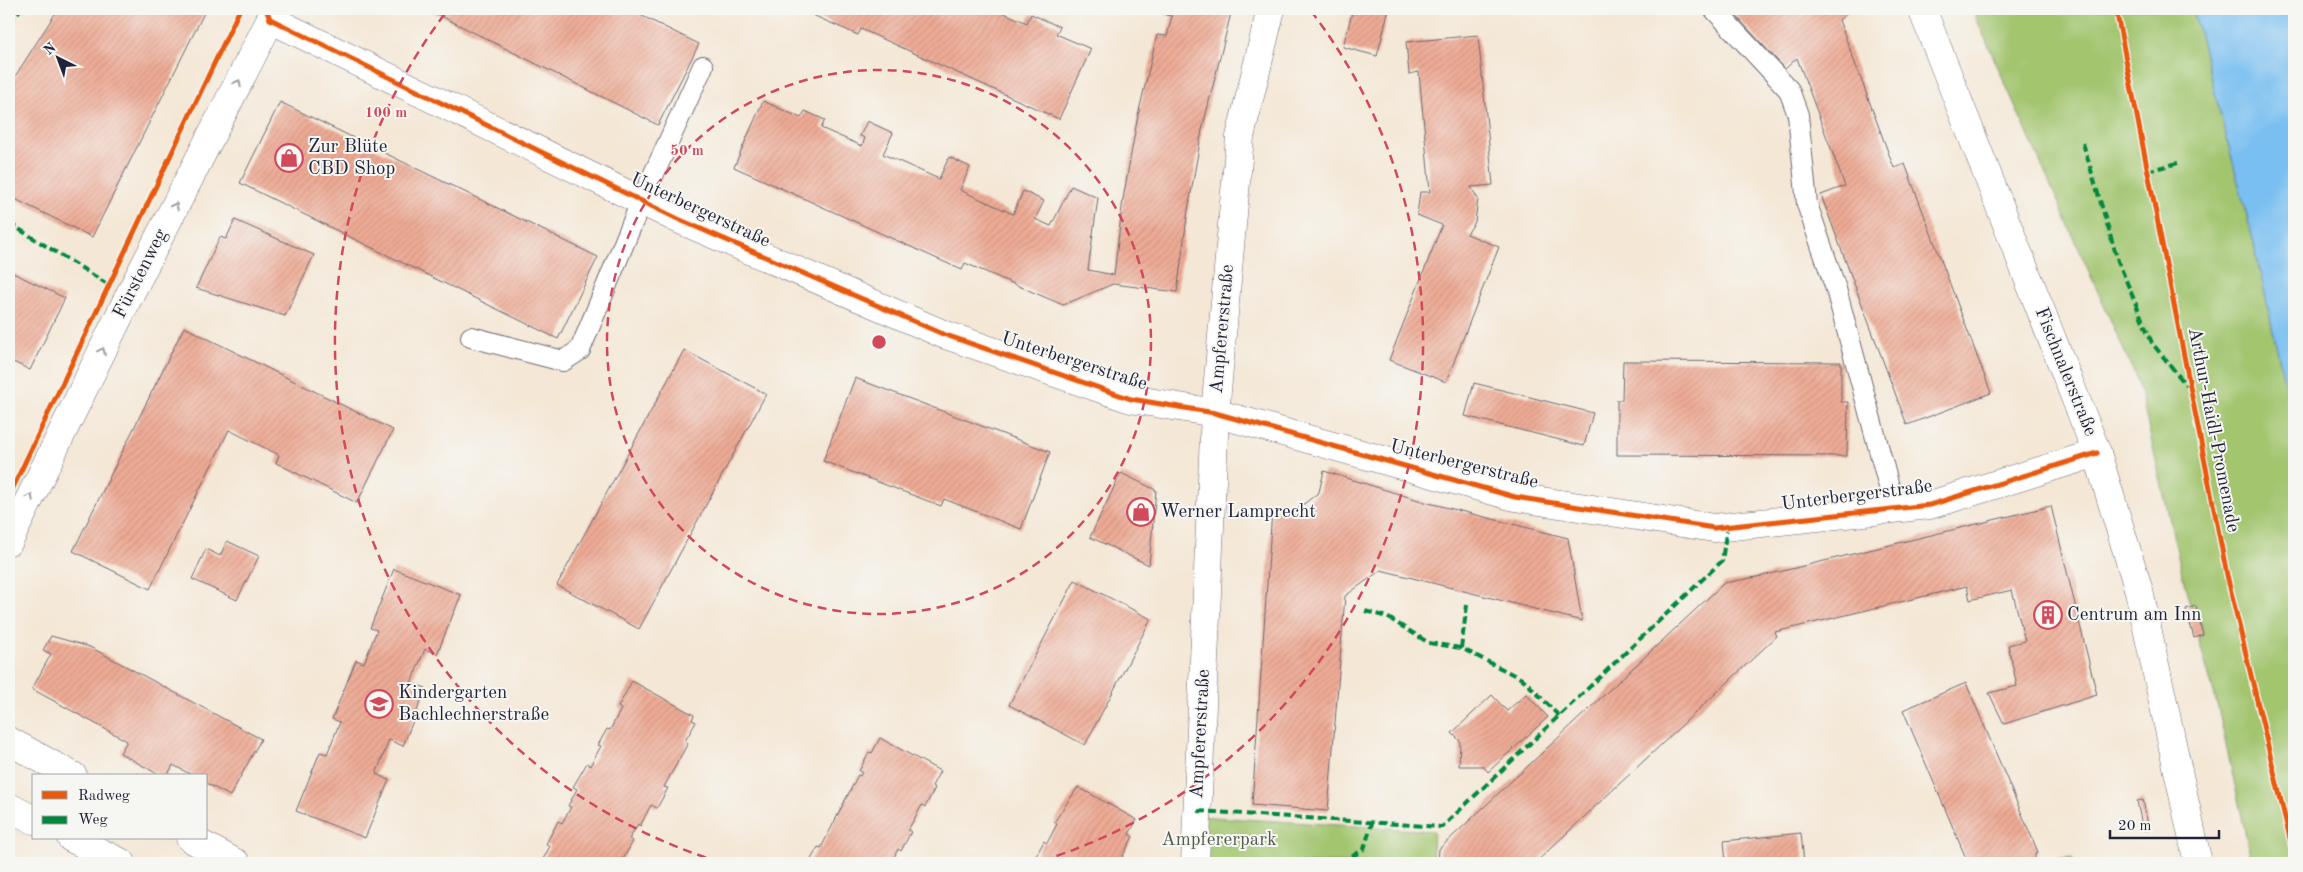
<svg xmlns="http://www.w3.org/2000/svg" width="2303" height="872" font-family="'Old Standard TT',serif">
<defs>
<pattern id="garden-dots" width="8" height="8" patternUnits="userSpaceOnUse" patternTransform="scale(1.25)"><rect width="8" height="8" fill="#a2c56e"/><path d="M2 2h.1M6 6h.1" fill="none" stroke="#8ba960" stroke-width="1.8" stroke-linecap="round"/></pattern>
<pattern id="building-hatch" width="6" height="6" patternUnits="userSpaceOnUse" patternTransform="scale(1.25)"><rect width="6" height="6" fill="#eeab95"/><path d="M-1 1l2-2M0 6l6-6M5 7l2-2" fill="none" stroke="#cc9381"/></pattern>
</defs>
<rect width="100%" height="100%" fill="#f6f6f2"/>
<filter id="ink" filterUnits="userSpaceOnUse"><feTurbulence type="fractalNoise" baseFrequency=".02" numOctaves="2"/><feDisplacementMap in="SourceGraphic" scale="10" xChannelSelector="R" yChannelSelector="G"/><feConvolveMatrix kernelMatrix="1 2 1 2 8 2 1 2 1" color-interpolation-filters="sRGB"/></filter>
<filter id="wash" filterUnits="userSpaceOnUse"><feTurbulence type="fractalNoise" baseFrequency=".0096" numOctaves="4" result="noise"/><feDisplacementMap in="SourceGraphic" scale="20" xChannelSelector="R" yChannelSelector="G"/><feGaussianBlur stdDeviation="1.12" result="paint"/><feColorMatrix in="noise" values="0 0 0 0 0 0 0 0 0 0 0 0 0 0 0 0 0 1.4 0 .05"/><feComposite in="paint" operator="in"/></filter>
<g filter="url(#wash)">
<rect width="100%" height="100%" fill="#f4e7d5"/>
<g fill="#a2c56e" stroke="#627454">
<polygon points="1972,9 2193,9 2253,239 2294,427 2294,863 2252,863 2218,708 2198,637 2203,635 2196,607 2191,608 2184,582 2138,382"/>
<polygon points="1197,816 1434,831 1432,863 1195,863"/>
</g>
<polygon fill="url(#garden-dots)" stroke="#627454" points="2073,857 2074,863 2035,863 2035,861"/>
<polygon fill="#79bff1" stroke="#4e7096" points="2193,9 2294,9 2294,427 2253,239"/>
<g id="blocks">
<g fill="url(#building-hatch)">
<polygon points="58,9 206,9 92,237 9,196 9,86"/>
<polygon points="427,9 628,9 699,44 658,125"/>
<polygon points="799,9 995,9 1027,23 1031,14 1060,27 1056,34 1091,49 1059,119 861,29 858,35"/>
<polygon points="1168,9 1232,9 1202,130 1188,210 1177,292 1113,284 1063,305 965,263 962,270 734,167 763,101 801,118 805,111 825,120 821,128 862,146 865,138 860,136 867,121 893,133 883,154 939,179 949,157 970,167 960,190 1013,214 1023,191 1044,201 1035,219 1051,226 1071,186 1098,198 1088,270 1114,275 1123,199 1138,115 1157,35 1167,36 1172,16 1166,15"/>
<polygon points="1353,9 1389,9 1377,56 1343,47"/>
<polygon points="1730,9 1851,9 1839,20 1894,168 1905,164 1991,393 1907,425 1821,195 1845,186 1797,58 1785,69"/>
<polygon points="1478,35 1493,185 1471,187 1478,199 1475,222 1467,234 1499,247 1446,382 1389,360 1442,225 1417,215 1420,192 1430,192 1419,72 1409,74 1406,42"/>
<polygon points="280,102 598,257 558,339 240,183"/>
<polygon points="235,220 314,255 285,316 196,288 220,237 226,239"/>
<polygon points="9,271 65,298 30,370 9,360"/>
<polygon points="184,327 393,430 357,503 276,463 279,455 229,430 150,589 73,551"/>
<polygon points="684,350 766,394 639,629 557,585"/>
<polygon points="1623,361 1841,362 1841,402 1848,402 1847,456 1617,455 1617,400 1622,400"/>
<polygon points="855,378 1050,452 1021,529 944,499 941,506 823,461"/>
<polygon points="1474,383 1593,413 1584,446 1465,416"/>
<polygon points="1324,471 1425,502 1568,538 1582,621 1381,570 1345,596 1328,811 1252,805 1272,510 1295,511 1319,492"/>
<polygon points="1121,473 1156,490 1149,565 1090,537"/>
<polygon points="2051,506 2097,695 2004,724 1989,693 2017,686 2008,645 2025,641 2012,590 1970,600 1967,586 1775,632 1777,636 1535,863 1438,863 1439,849 1724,583 1762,576"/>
<polygon points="227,541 259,556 237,600 192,579 206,549 220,556"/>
<polygon points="394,569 461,595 437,654 425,649 411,683 426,688 403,746 389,740 376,774 389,780 365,838 296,811 320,752 327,754 340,722 332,719 356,660 364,663 377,630 370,628"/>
<polygon points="1075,580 1151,619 1085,745 1009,705"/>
<polygon points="2196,606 2203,635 2194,638 2186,609"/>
<polygon points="51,636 90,647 261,739 230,796 206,783 206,776 194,776 173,765 167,776 161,776 120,753 127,741 32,689 51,654 43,650"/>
<polygon points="632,681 694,715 692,720 696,722 685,741 688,743 664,787 668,788 657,808 651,805 640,826 638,824 629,839 633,841 621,863 541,863 550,846 546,844 558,821 562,823 571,807 568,806 577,789 573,787 587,763 590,766 601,746 598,745 607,729 610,730 621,709 618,707"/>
<polygon points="1966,683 2038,852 2035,853 2035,863 1968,863 1903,710"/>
<polygon points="1526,694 1548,717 1488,772 1483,766 1459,766 1460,741 1452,733 1492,695 1507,711"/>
<polygon points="880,738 940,771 932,786 935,788 925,807 922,805 908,830 911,832 901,851 898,849 891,863 809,863 818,847 821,848 858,775 860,776 862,772 859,771 869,752 872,753"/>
<polygon points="1078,787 1137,820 1129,834 1133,837 1122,857 1124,858 1121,863 1037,863 1034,860 1044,841 1047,843 1057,824 1054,822"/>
<polygon points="2143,800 2149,830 2143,830 2137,801"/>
<polygon points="1801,833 1804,863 1726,863 1724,841"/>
</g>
</g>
</g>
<g filter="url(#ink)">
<use href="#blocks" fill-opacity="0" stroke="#6c6771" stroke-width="1"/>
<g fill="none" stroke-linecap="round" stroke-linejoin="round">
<defs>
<g id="lane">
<polyline points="1714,9 1789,90 1798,115 1807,204 1836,289 1895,509"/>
<polyline points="471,337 563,361 580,350 641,202 703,66"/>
</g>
<g id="street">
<polyline points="1922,9 2097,453 2139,591 2198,863"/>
<polyline points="270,19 678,219 943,334 1131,399 1215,413 1515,497 1714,528 1930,505 2097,453"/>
<polyline points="9,541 129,296 276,9"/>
<polyline points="1195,863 1215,413 1240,137 1271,9"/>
</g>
<g id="primary">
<polyline points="9,741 73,776"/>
<polyline points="9,807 34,820"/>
<polyline points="71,838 122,863"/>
<polyline points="190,838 236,863"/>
</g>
</defs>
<use href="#lane" stroke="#6c6771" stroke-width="22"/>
<use href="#street" stroke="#6c6771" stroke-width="29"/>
<use href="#primary" stroke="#6c6771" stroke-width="29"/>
<use href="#lane" stroke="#fff" stroke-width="20"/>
<use href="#street" stroke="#fff" stroke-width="28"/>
<use href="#primary" stroke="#fff" stroke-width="28"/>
<g stroke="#00873e" stroke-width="4" stroke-dasharray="8 4" stroke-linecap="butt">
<polyline points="9,22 21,9"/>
<polyline points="2083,143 2118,261 2152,343 2187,386"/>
<polyline points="2147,171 2178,163"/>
<polyline points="9,223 109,285"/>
<polyline points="1467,605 1461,648 1524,680 1559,716"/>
<polyline points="1365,611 1387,617 1429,643 1461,648"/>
<polyline points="1198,811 1442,827 1722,561 1727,527"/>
<polyline points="1342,863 1364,849 1372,823"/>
</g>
<defs>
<g id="cycleway">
<polyline points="266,9 270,19 678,219 943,334 1131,399 1215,413 1515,497 1714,528 1930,505 2097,453"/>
<polyline points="2116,9 2227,575 2294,855"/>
<polyline points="9,496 240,9"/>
</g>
</defs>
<use href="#cycleway" stroke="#f6f6f2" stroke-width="8"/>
<use href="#cycleway" stroke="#e8590c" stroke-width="5"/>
</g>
<defs><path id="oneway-chevron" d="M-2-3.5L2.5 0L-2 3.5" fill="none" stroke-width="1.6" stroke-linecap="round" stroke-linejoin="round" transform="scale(1.25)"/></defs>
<g stroke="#9c9ca7">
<use href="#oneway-chevron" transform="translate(238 83) rotate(-63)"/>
<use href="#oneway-chevron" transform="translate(175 206) rotate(-63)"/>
<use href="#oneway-chevron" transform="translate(102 351) rotate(-64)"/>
<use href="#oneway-chevron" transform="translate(30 497) rotate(-64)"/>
</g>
</g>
<g fill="none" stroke="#d1495b" stroke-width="2.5" stroke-dasharray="9 6">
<circle cx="879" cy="342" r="272"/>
<path d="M720 862A544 544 0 0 1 447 11M1311 11A544 544 0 0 1 1038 862"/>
</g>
<defs>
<symbol id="shop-ring" viewBox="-11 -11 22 22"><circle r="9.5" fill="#f6f6f2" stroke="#d1495b" stroke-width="1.5"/><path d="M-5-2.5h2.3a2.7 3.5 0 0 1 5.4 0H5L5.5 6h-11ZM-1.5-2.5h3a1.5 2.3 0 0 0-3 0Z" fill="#d1495b"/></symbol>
<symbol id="building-ring" viewBox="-11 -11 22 22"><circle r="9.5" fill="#f6f6f2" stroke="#d1495b" stroke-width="1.5"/><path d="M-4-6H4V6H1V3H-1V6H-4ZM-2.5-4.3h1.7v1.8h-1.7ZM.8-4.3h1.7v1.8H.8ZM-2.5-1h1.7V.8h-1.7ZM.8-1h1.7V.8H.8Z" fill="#d1495b"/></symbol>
<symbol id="school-ring" viewBox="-11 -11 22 22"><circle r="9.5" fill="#f6f6f2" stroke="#d1495b" stroke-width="1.5"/><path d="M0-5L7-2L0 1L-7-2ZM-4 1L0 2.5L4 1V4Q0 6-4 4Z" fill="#d1495b"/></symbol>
</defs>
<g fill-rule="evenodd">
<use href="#shop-ring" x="273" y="142" width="32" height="32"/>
<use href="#shop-ring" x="1125" y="496" width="32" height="32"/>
<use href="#building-ring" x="2032" y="599" width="32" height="32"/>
<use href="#school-ring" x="363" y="688" width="32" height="32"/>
</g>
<g text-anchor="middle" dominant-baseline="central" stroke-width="4" stroke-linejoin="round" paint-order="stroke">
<g font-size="19" fill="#22223b" stroke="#f6f6f2" text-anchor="start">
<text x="308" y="147">Zur Blüte<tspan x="308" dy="22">CBD Shop</tspan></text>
<text x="1160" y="512">Werner Lamprecht</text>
<text x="2067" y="615">Centrum am Inn</text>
<text x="398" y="693">Kindergarten<tspan x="398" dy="22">Bachlechnerstraße</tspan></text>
</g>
<g font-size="19" fill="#22223b" stroke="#f6f6f2">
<text transform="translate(700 211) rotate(25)">Unterbergerstraße</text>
<text transform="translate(141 274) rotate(-63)">Fürstenweg</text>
<text transform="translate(1223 329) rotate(-85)">Ampfererstraße</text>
<text transform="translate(1074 362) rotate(18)">Unterbergerstraße</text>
<text transform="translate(2065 372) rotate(68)">Fischnalerstraße</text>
<text transform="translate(2213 430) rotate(79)">Arthur-Haidl-Promenade</text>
<text transform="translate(1464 465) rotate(14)">Unterbergerstraße</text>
<text transform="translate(1857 496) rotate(-7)">Unterbergerstraße</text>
<text transform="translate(1201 734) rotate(-87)">Ampfererstraße</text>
</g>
<g font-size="19" fill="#4f5b4d" stroke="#f6f6f2">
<text x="1219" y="840">Ampfererpark</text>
</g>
</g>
<circle cx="879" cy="342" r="8" fill="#d1495b" stroke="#f6f6f2" stroke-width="2.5"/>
<g font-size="15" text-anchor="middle" font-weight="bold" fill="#d1495b" stroke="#f6f6f2" stroke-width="4" stroke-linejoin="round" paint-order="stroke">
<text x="386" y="117">100 m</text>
<text x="687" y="155">50 m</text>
</g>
<rect width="2303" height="872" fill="none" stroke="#f6f6f2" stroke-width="30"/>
<rect x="32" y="774" width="175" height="65" fill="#f6f6f2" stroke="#a1a1a9"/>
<rect x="42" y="791" width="25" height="8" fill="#e8590c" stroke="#a1a1a9"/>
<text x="78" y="800" font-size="15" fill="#22223b">Radweg</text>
<rect x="42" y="816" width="25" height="8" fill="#00873e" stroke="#a1a1a9"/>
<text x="78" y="824" font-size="15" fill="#22223b">Weg</text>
<g transform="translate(58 58) rotate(318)" stroke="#f6f6f2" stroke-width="4" paint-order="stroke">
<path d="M0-4L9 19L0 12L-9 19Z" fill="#22223b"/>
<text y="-8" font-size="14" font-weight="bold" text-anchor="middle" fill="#22223b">N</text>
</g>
<path d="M2110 830v8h109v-8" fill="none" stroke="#22223b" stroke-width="2.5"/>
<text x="2118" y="830" font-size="15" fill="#22223b" stroke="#f6f6f2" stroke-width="4" paint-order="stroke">20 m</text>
</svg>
